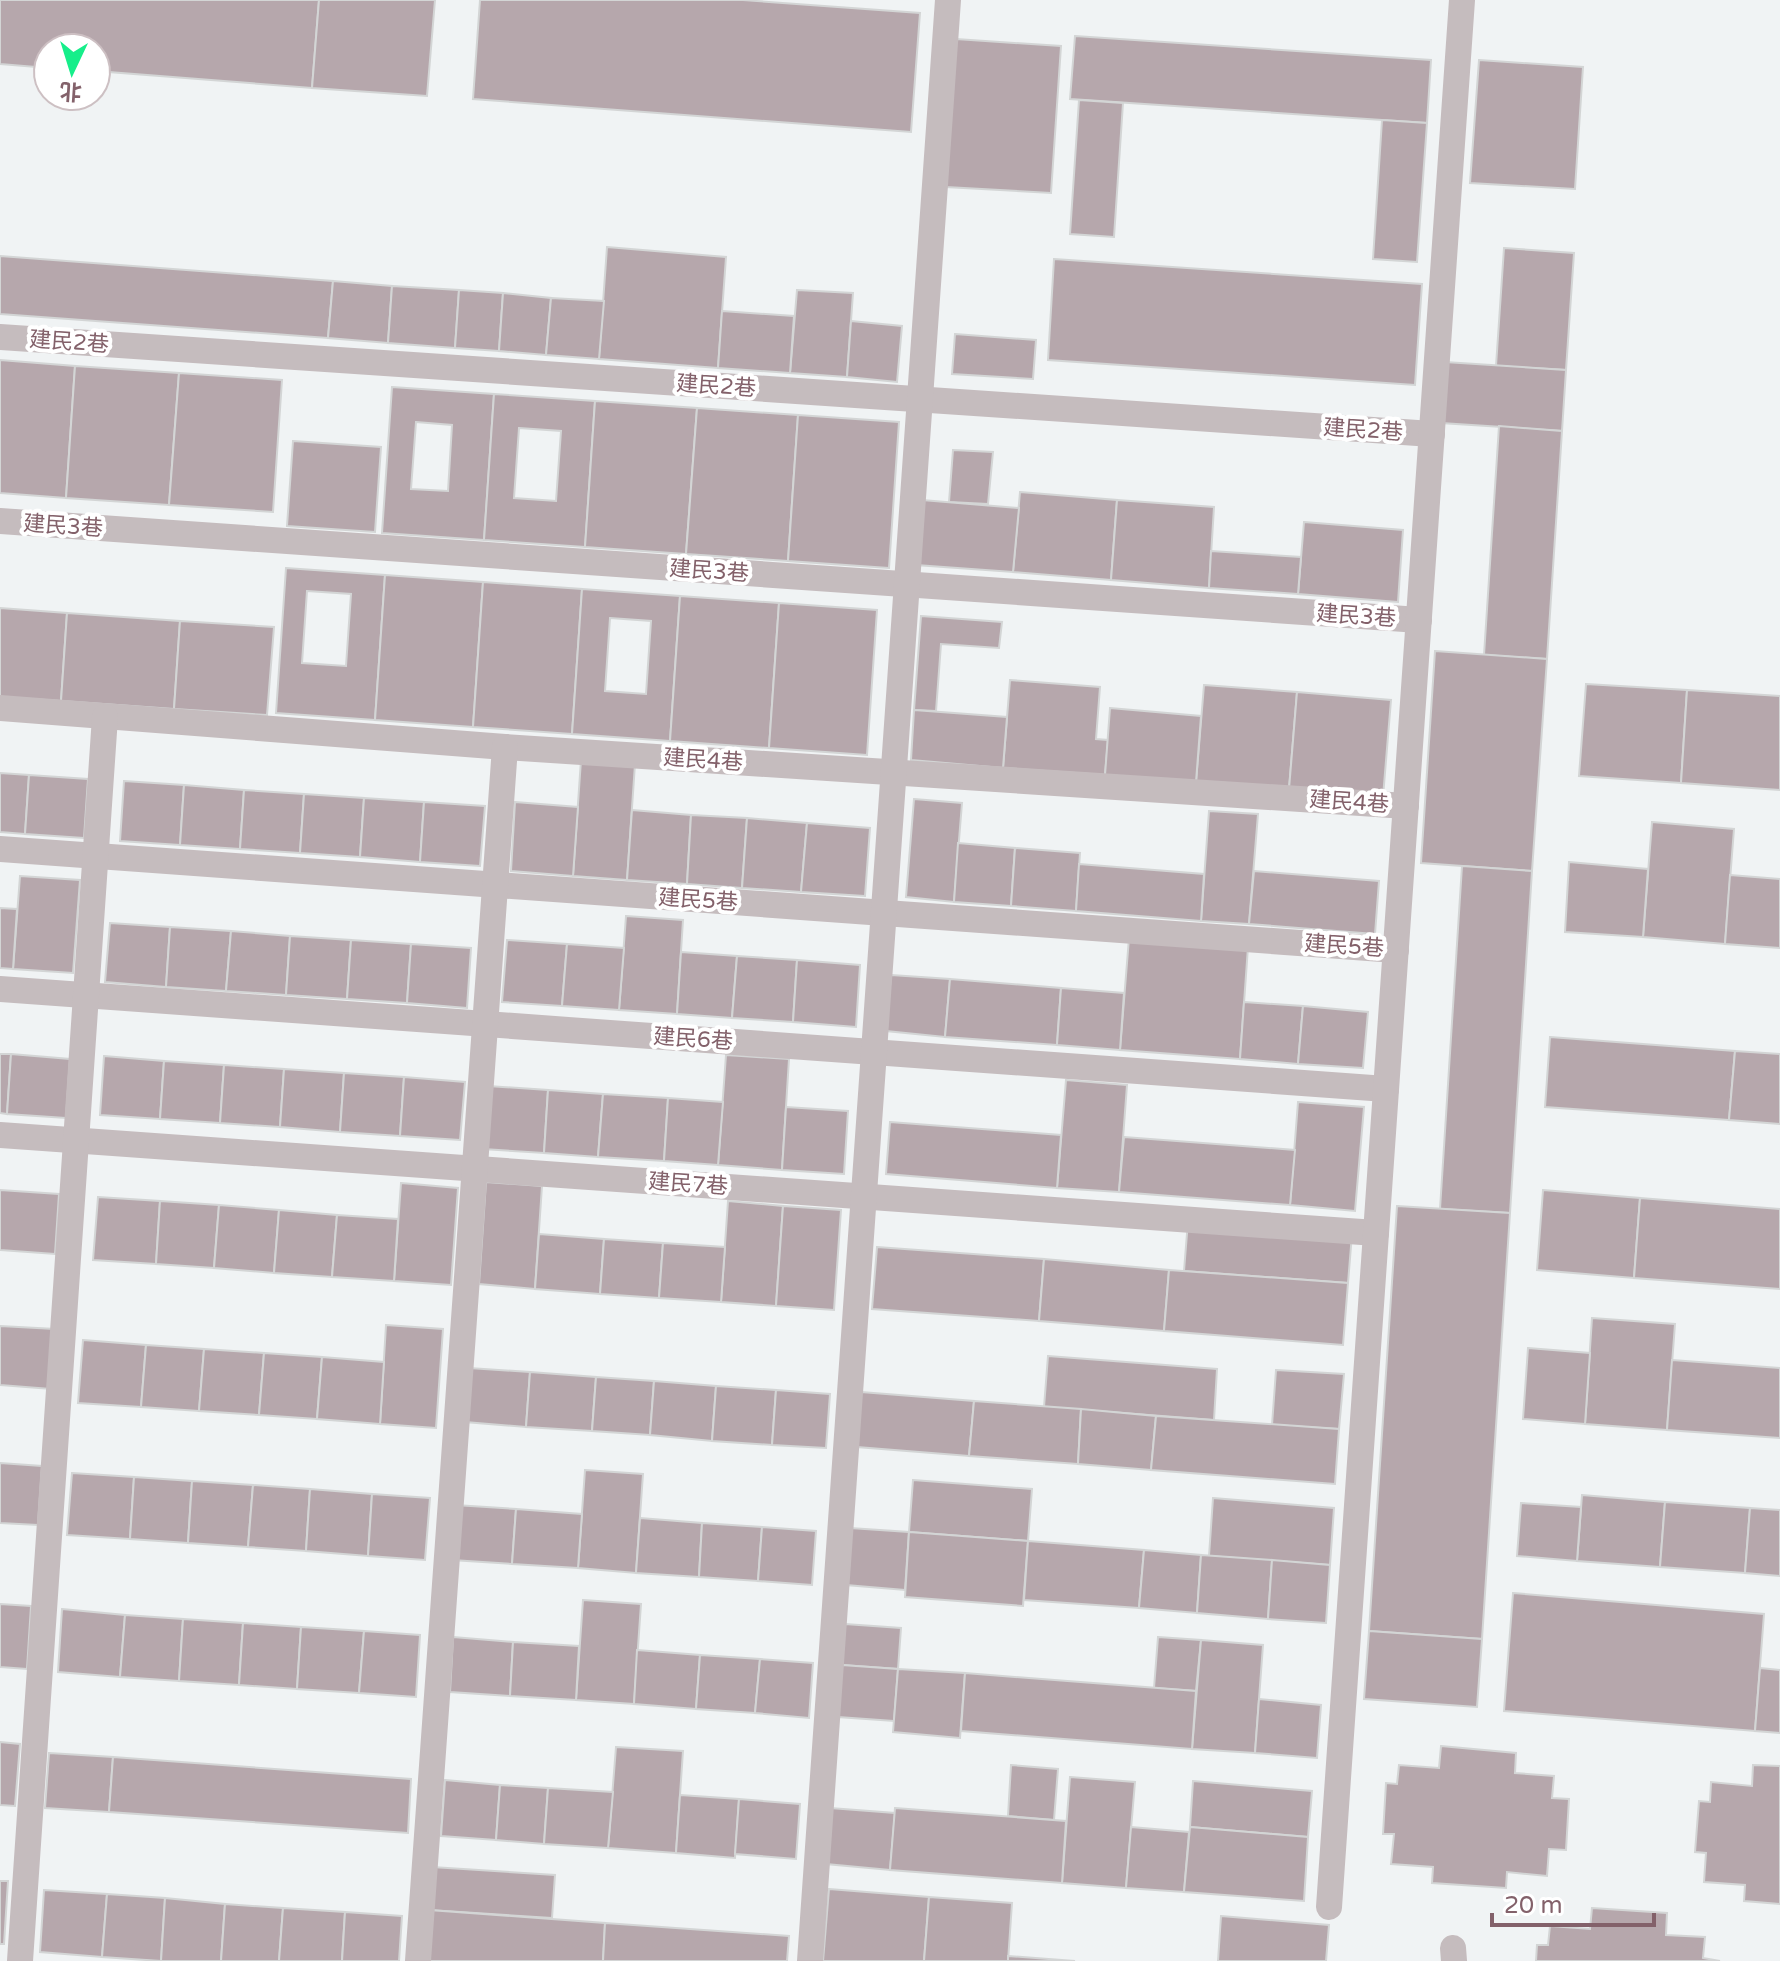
<svg xmlns="http://www.w3.org/2000/svg" width="1780" height="1961" font-family="'Varela Round','Noto Sans SC',sans-serif">
<rect width="100%" height="100%" fill="#f0f3f4"/>
<g fill="#b6a7ac" stroke="#d3d5d5" stroke-width="2" fill-rule="evenodd">
<polygon points="0,0 319,0 312,88 96,71 96,48 48,48 48,68 0,64"/>
<polygon points="319,0 435,0 427,96 312,88"/>
<polygon points="480,0 743,0 920,13 911,132 473,99"/>
<polygon points="1075,36 1431,60 1427,123 1070,99"/>
<polygon points="956,39 1061,46 1051,193 946,187"/>
<polygon points="1479,60 1583,67 1575,189 1470,183"/>
<polygon points="1079,100 1123,103 1114,237 1070,234"/>
<polygon points="1382,120 1427,123 1417,262 1373,259"/>
<polygon points="607,247 726,257 718,368 599,359"/>
<polygon points="1504,248 1574,253 1566,370 1496,366"/>
<polygon points="0,256 333,281 328,338 0,314"/>
<polygon points="1054,259 1422,284 1415,385 1048,360"/>
<polygon points="333,281 392,286 388,343 328,338"/>
<polygon points="392,286 459,290 455,348 388,343"/>
<polygon points="459,290 503,293 499,351 455,348"/>
<polygon points="797,290 853,293 847,377 790,373"/>
<polygon points="503,293 551,298 546,355 499,351"/>
<polygon points="551,298 604,301 599,359 546,355"/>
<polygon points="722,311 794,316 790,373 718,368"/>
<polygon points="851,321 902,326 897,382 847,377"/>
<polygon points="955,334 1036,340 1033,379 952,374"/>
<polygon points="0,360 75,366 66,498 0,493"/>
<polygon points="1445,362 1566,370 1562,431 1441,423"/>
<polygon points="75,366 179,373 169,505 66,498"/>
<polygon points="179,373 282,380 273,512 169,505"/>
<path d="M392,387L494,394L484,540L382,533ZM416,422L452,425L448,491L411,489Z"/>
<path d="M494,394L595,401L585,547L484,540ZM519,428L561,431L556,501L514,498Z"/>
<polygon points="595,401 697,408 686,554 585,547"/>
<polygon points="697,408 798,415 788,561 686,554"/>
<polygon points="798,415 899,422 889,568 788,561"/>
<polygon points="1499,426 1562,431 1547,659 1484,655"/>
<polygon points="293,441 381,447 375,532 287,526"/>
<polygon points="953,450 993,452 988,504 949,502"/>
<polygon points="1020,492 1117,500 1111,580 1013,572"/>
<polygon points="922,500 1019,508 1013,572 916,565"/>
<polygon points="1117,500 1214,507 1209,588 1111,580"/>
<polygon points="1304,522 1403,530 1398,602 1298,594"/>
<polygon points="1211,551 1301,557 1298,594 1209,588"/>
<path d="M286,568L385,575L375,720L276,713ZM307,591L351,594L346,666L302,663Z"/>
<polygon points="385,575 483,582 473,727 375,720"/>
<polygon points="483,582 582,589 572,734 473,727"/>
<path d="M582,589L680,596L670,741L572,734ZM610,618L651,621L646,694L605,691Z"/>
<polygon points="680,596 779,603 769,748 670,741"/>
<polygon points="779,603 877,610 867,755 769,748"/>
<polygon points="0,608 67,613 61,701 0,697"/>
<polygon points="67,613 180,621 174,709 61,701"/>
<polygon points="921,616 1002,622 999,648 941,644 936,711 914,710"/>
<polygon points="180,621 274,627 267,715 174,709"/>
<polygon points="1435,651 1547,659 1532,871 1421,863"/>
<polygon points="1010,680 1100,687 1096,739 1108,740 1105,775 1003,768"/>
<polygon points="1586,684 1687,690 1681,783 1579,776"/>
<polygon points="1204,685 1297,692 1289,789 1196,782"/>
<polygon points="1687,690 1780,696 1780,790 1681,783"/>
<polygon points="1297,692 1391,700 1383,797 1289,789"/>
<polygon points="1110,708 1201,716 1196,782 1105,775"/>
<polygon points="914,710 1007,717 1003,768 911,760"/>
<polygon points="581,760 635,764 627,880 573,876"/>
<polygon points="0,773 29,775 25,834 0,832"/>
<polygon points="29,775 88,779 84,838 25,834"/>
<polygon points="124,781 184,785 180,845 120,841"/>
<polygon points="184,785 244,790 240,849 180,845"/>
<polygon points="244,790 304,794 300,853 240,849"/>
<polygon points="304,794 364,798 360,857 300,853"/>
<polygon points="364,798 424,802 420,862 360,857"/>
<polygon points="914,799 962,803 954,902 906,897"/>
<polygon points="424,802 485,806 480,866 420,862"/>
<polygon points="515,802 578,807 573,876 511,871"/>
<polygon points="632,810 691,815 687,884 627,880"/>
<polygon points="1209,811 1258,814 1249,924 1201,921"/>
<polygon points="691,815 747,818 742,888 687,884"/>
<polygon points="747,818 807,823 801,892 742,888"/>
<polygon points="1652,822 1734,829 1725,944 1643,937"/>
<polygon points="807,823 870,828 865,896 801,892"/>
<polygon points="958,843 1015,848 1011,906 954,902"/>
<polygon points="1015,848 1080,853 1076,911 1011,906"/>
<polygon points="1569,862 1648,869 1643,937 1565,932"/>
<polygon points="1079,864 1204,874 1201,921 1076,911"/>
<polygon points="1462,866 1532,871 1510,1213 1440,1209"/>
<polygon points="1254,871 1379,881 1375,934 1249,924"/>
<polygon points="1730,875 1780,879 1780,948 1725,944"/>
<polygon points="20,876 80,880 73,973 13,969"/>
<polygon points="0,908 17,909 13,969 0,968"/>
<polygon points="626,916 683,920 677,1014 619,1010"/>
<polygon points="110,923 170,927 166,987 105,982"/>
<polygon points="170,927 231,931 226,991 166,987"/>
<polygon points="231,931 290,936 286,995 226,991"/>
<polygon points="290,936 351,940 347,999 286,995"/>
<polygon points="1129,938 1248,947 1240,1059 1120,1050"/>
<polygon points="351,940 411,944 407,1003 347,999"/>
<polygon points="507,940 567,944 562,1006 502,1002"/>
<polygon points="411,944 471,948 467,1008 407,1003"/>
<polygon points="567,944 624,948 619,1010 562,1006"/>
<polygon points="681,952 737,956 732,1018 677,1014"/>
<polygon points="737,956 797,960 793,1022 732,1018"/>
<polygon points="797,960 860,965 856,1027 793,1022"/>
<polygon points="891,975 950,979 945,1037 886,1031"/>
<polygon points="950,979 1061,988 1057,1045 945,1037"/>
<polygon points="1061,988 1124,993 1120,1050 1057,1045"/>
<polygon points="1244,1002 1303,1006 1298,1064 1240,1059"/>
<polygon points="1303,1006 1368,1012 1363,1068 1298,1064"/>
<polygon points="1550,1037 1735,1051 1729,1120 1545,1107"/>
<polygon points="1735,1051 1780,1054 1780,1124 1729,1120"/>
<polygon points="0,1054 11,1054 7,1114 0,1113"/>
<polygon points="11,1054 70,1059 66,1118 7,1114"/>
<polygon points="726,1055 789,1059 782,1170 718,1165"/>
<polygon points="104,1056 164,1061 160,1119 100,1115"/>
<polygon points="164,1061 224,1065 220,1123 160,1119"/>
<polygon points="224,1065 284,1069 280,1127 220,1123"/>
<polygon points="284,1069 344,1073 340,1132 280,1127"/>
<polygon points="344,1073 404,1077 400,1136 340,1132"/>
<polygon points="404,1077 465,1082 460,1140 400,1136"/>
<polygon points="1066,1080 1127,1085 1119,1192 1057,1188"/>
<polygon points="488,1086 548,1090 544,1153 483,1149"/>
<polygon points="548,1090 603,1094 598,1157 544,1153"/>
<polygon points="603,1094 668,1098 664,1161 598,1157"/>
<polygon points="668,1098 723,1102 718,1165 664,1161"/>
<polygon points="1298,1102 1364,1107 1355,1211 1290,1205"/>
<polygon points="786,1107 848,1111 844,1174 782,1170"/>
<polygon points="890,1122 1061,1135 1057,1188 886,1174"/>
<polygon points="1124,1137 1295,1150 1290,1205 1119,1192"/>
<polygon points="486,1182 542,1186 535,1289 479,1284"/>
<polygon points="401,1183 458,1188 451,1285 394,1281"/>
<polygon points="0,1190 59,1194 55,1254 0,1250"/>
<polygon points="1543,1190 1640,1198 1634,1278 1537,1270"/>
<polygon points="98,1197 160,1201 156,1264 93,1260"/>
<polygon points="1640,1198 1780,1209 1780,1289 1634,1278"/>
<polygon points="160,1201 219,1205 214,1268 156,1264"/>
<polygon points="728,1201 783,1206 776,1306 721,1302"/>
<polygon points="219,1205 279,1210 274,1273 214,1268"/>
<polygon points="783,1206 841,1210 834,1310 776,1306"/>
<polygon points="1397,1206 1510,1213 1482,1639 1369,1631"/>
<polygon points="279,1210 337,1215 332,1277 274,1273"/>
<polygon points="337,1215 398,1219 394,1281 332,1277"/>
<polygon points="1188,1221 1352,1234 1348,1283 1184,1271"/>
<polygon points="539,1234 604,1239 600,1294 535,1289"/>
<polygon points="604,1239 663,1243 659,1298 600,1294"/>
<polygon points="663,1243 725,1247 721,1302 659,1298"/>
<polygon points="877,1247 1044,1259 1039,1321 872,1309"/>
<polygon points="1044,1259 1169,1270 1164,1331 1039,1321"/>
<polygon points="1169,1270 1348,1283 1343,1345 1164,1331"/>
<polygon points="1592,1318 1675,1324 1667,1430 1585,1424"/>
<polygon points="386,1325 443,1329 436,1428 380,1424"/>
<polygon points="0,1326 55,1329 51,1389 0,1385"/>
<polygon points="83,1340 146,1345 141,1407 78,1403"/>
<polygon points="146,1345 204,1349 199,1411 141,1407"/>
<polygon points="1528,1348 1590,1353 1585,1424 1523,1419"/>
<polygon points="204,1349 264,1353 259,1415 199,1411"/>
<polygon points="264,1353 322,1357 317,1419 259,1415"/>
<polygon points="1048,1356 1217,1369 1214,1420 1044,1407"/>
<polygon points="322,1357 384,1362 380,1424 317,1419"/>
<polygon points="1672,1360 1780,1368 1780,1438 1667,1430"/>
<polygon points="469,1368 530,1372 526,1427 465,1422"/>
<polygon points="1276,1370 1344,1374 1339,1429 1272,1425"/>
<polygon points="530,1372 596,1377 592,1431 526,1427"/>
<polygon points="596,1377 654,1381 650,1435 592,1431"/>
<polygon points="654,1381 716,1386 712,1441 650,1435"/>
<polygon points="716,1386 776,1390 772,1445 712,1441"/>
<polygon points="776,1390 830,1394 826,1448 772,1445"/>
<polygon points="861,1392 974,1401 969,1456 857,1447"/>
<polygon points="974,1401 1081,1409 1078,1464 969,1456"/>
<polygon points="1081,1409 1156,1416 1151,1470 1078,1464"/>
<polygon points="1156,1416 1339,1429 1335,1484 1151,1470"/>
<polygon points="0,1463 42,1466 38,1525 0,1523"/>
<polygon points="585,1470 643,1474 636,1573 578,1568"/>
<polygon points="72,1473 134,1477 130,1539 67,1535"/>
<polygon points="134,1477 192,1481 188,1543 130,1539"/>
<polygon points="913,1480 1032,1489 1028,1541 909,1532"/>
<polygon points="192,1481 253,1485 248,1547 188,1543"/>
<polygon points="253,1485 310,1489 306,1551 248,1547"/>
<polygon points="310,1489 372,1494 368,1556 306,1551"/>
<polygon points="372,1494 430,1498 425,1560 368,1556"/>
<polygon points="1582,1495 1665,1502 1660,1567 1577,1561"/>
<polygon points="1213,1498 1334,1508 1330,1565 1209,1556"/>
<polygon points="1665,1502 1750,1508 1745,1573 1660,1567"/>
<polygon points="1521,1503 1581,1507 1577,1561 1517,1556"/>
<polygon points="455,1505 516,1509 512,1564 452,1560"/>
<polygon points="1750,1508 1780,1510 1780,1576 1745,1573"/>
<polygon points="516,1509 582,1514 578,1568 512,1564"/>
<polygon points="640,1518 702,1523 699,1577 636,1573"/>
<polygon points="702,1523 762,1527 758,1581 699,1577"/>
<polygon points="762,1527 816,1531 812,1585 758,1581"/>
<polygon points="850,1528 909,1532 905,1590 846,1585"/>
<polygon points="909,1532 1028,1541 1023,1606 905,1597"/>
<polygon points="1028,1541 1144,1550 1139,1608 1024,1600"/>
<polygon points="1144,1550 1201,1555 1197,1613 1139,1608"/>
<polygon points="1201,1555 1272,1560 1268,1619 1197,1613"/>
<polygon points="1272,1560 1330,1565 1326,1623 1268,1619"/>
<polygon points="1513,1593 1764,1614 1755,1731 1504,1711"/>
<polygon points="583,1600 641,1604 634,1704 576,1700"/>
<polygon points="0,1604 31,1606 27,1669 0,1667"/>
<polygon points="62,1609 125,1615 120,1677 58,1672"/>
<polygon points="125,1615 183,1619 179,1681 120,1677"/>
<polygon points="183,1619 243,1623 239,1685 179,1681"/>
<polygon points="243,1623 301,1627 297,1689 239,1685"/>
<polygon points="845,1624 901,1628 898,1669 842,1665"/>
<polygon points="301,1627 364,1631 359,1693 297,1689"/>
<polygon points="364,1631 420,1635 416,1697 359,1693"/>
<polygon points="1369,1631 1482,1639 1477,1707 1364,1699"/>
<polygon points="453,1637 513,1642 510,1696 450,1692"/>
<polygon points="1158,1637 1201,1640 1196,1691 1154,1688"/>
<polygon points="1201,1640 1263,1645 1255,1753 1192,1749"/>
<polygon points="513,1642 579,1646 576,1700 510,1696"/>
<polygon points="637,1650 700,1655 696,1709 634,1704"/>
<polygon points="700,1655 760,1659 755,1713 696,1709"/>
<polygon points="760,1659 813,1663 809,1718 755,1713"/>
<polygon points="842,1665 898,1669 894,1721 838,1717"/>
<polygon points="1760,1668 1780,1670 1780,1733 1755,1731"/>
<polygon points="898,1669 965,1673 960,1738 893,1732"/>
<polygon points="965,1673 1196,1691 1192,1749 961,1731"/>
<polygon points="1259,1699 1321,1705 1317,1758 1255,1753"/>
<polygon points="0,1742 20,1744 15,1806 0,1805"/>
<polygon points="1441,1746 1516,1753 1515,1773 1554,1776 1552,1798 1569,1799 1566,1850 1549,1849 1547,1876 1507,1872 1506,1888 1432,1883 1433,1867 1391,1864 1394,1834 1383,1834 1386,1783 1397,1784 1399,1765 1439,1768"/>
<polygon points="616,1747 683,1751 676,1853 608,1848"/>
<polygon points="49,1753 113,1757 109,1812 45,1808"/>
<polygon points="113,1757 411,1779 408,1833 109,1812"/>
<polygon points="1011,1765 1058,1769 1054,1820 1008,1816"/>
<polygon points="1753,1765 1780,1766 1780,1904 1744,1901 1745,1885 1704,1882 1706,1853 1695,1852 1699,1801 1710,1802 1711,1782 1752,1786"/>
<polygon points="1070,1777 1135,1782 1126,1888 1062,1883"/>
<polygon points="445,1780 500,1785 496,1840 441,1836"/>
<polygon points="1193,1781 1312,1791 1308,1837 1190,1827"/>
<polygon points="500,1785 548,1788 544,1844 496,1840"/>
<polygon points="548,1788 613,1792 608,1848 544,1844"/>
<polygon points="680,1795 739,1799 735,1858 676,1853"/>
<polygon points="739,1799 800,1804 796,1859 735,1854"/>
<polygon points="830,1808 895,1813 890,1870 826,1864"/>
<polygon points="895,1808 1066,1821 1062,1883 890,1870"/>
<polygon points="1131,1827 1189,1832 1184,1892 1126,1888"/>
<polygon points="1190,1827 1308,1837 1304,1901 1184,1892"/>
<polygon points="432,1867 555,1875 552,1918 429,1910"/>
<polygon points="0,1881 8,1881 4,1944 0,1944"/>
<polygon points="829,1889 929,1897 924,1961 823,1961"/>
<polygon points="44,1890 107,1894 102,1957 40,1952"/>
<polygon points="107,1894 165,1898 161,1961 102,1957"/>
<polygon points="929,1897 1012,1903 1008,1961 924,1961"/>
<polygon points="165,1898 225,1904 221,1961 161,1961"/>
<polygon points="225,1904 283,1908 279,1961 221,1961"/>
<polygon points="283,1908 345,1912 342,1961 279,1961"/>
<polygon points="1592,1908 1667,1913 1666,1935 1705,1937 1703,1958 1720,1961 1536,1961 1537,1945 1548,1945 1550,1926 1590,1929"/>
<polygon points="429,1910 605,1923 603,1961 426,1961"/>
<polygon points="345,1912 402,1916 399,1961 342,1961"/>
<polygon points="1221,1916 1329,1925 1326,1961 1218,1961"/>
<polygon points="605,1923 789,1936 787,1961 603,1961"/>
<polygon points="1008,1956 1075,1961 1008,1961"/>
</g>
<g fill="none" stroke-linecap="round" stroke-linejoin="round">
<g stroke="#c5bcbe" stroke-width="26">
<polyline points="0,337 1432,434"/>
<polyline points="0,521 1419,620"/>
<polyline points="0,708 505,747 1406,806"/>
<polyline points="0,849 1396,950"/>
<polyline points="0,989 1386,1089"/>
<polyline points="0,1135 1376,1233"/>
<polyline points="1329,1907 1462,0"/>
<polyline points="1453,1948 1454,1961"/>
<polyline points="20,1961 105,717"/>
<polyline points="418,1961 505,747"/>
<polyline points="810,1961 948,0"/>
</g>
</g>
<g text-anchor="middle" dominant-baseline="central" stroke-width="8" stroke-linejoin="round" paint-order="stroke">
<g font-size="22" fill="#83616a" stroke="#fff">
<text transform="translate(69 342) rotate(4)">建民2巷</text>
<text transform="translate(716 386) rotate(4)">建民2巷</text>
<text transform="translate(1363 430) rotate(4)">建民2巷</text>
<text transform="translate(63 526) rotate(4)">建民3巷</text>
<text transform="translate(709 571) rotate(4)">建民3巷</text>
<text transform="translate(1356 616) rotate(4)">建民3巷</text>
<text transform="translate(703 760) rotate(4)">建民4巷</text>
<text transform="translate(1349 802) rotate(4)">建民4巷</text>
<text transform="translate(698 900) rotate(4)">建民5巷</text>
<text transform="translate(1344 946) rotate(4)">建民5巷</text>
<text transform="translate(693 1039) rotate(4)">建民6巷</text>
<text transform="translate(688 1184) rotate(4)">建民7巷</text>
</g>
</g>
<g transform="translate(72 72) rotate(184)"><circle r="38" fill="#ffffff" stroke="#cdc0c3" stroke-width="2"/>
<path d="M0-6L14 30L0 20L-14 30Z" fill="#16ee8a"/>
<text y="-12" font-size="22" font-weight="bold" text-anchor="middle" fill="#83616a">北</text>
</g>
<path d="M1492 1913v12h162v-12" fill="none" stroke="#83616a" stroke-width="4"/>
<text x="1504" y="1913" font-size="24" fill="#83616a" stroke="#ffffff" stroke-width="6" paint-order="stroke">20 m</text>
</svg>
